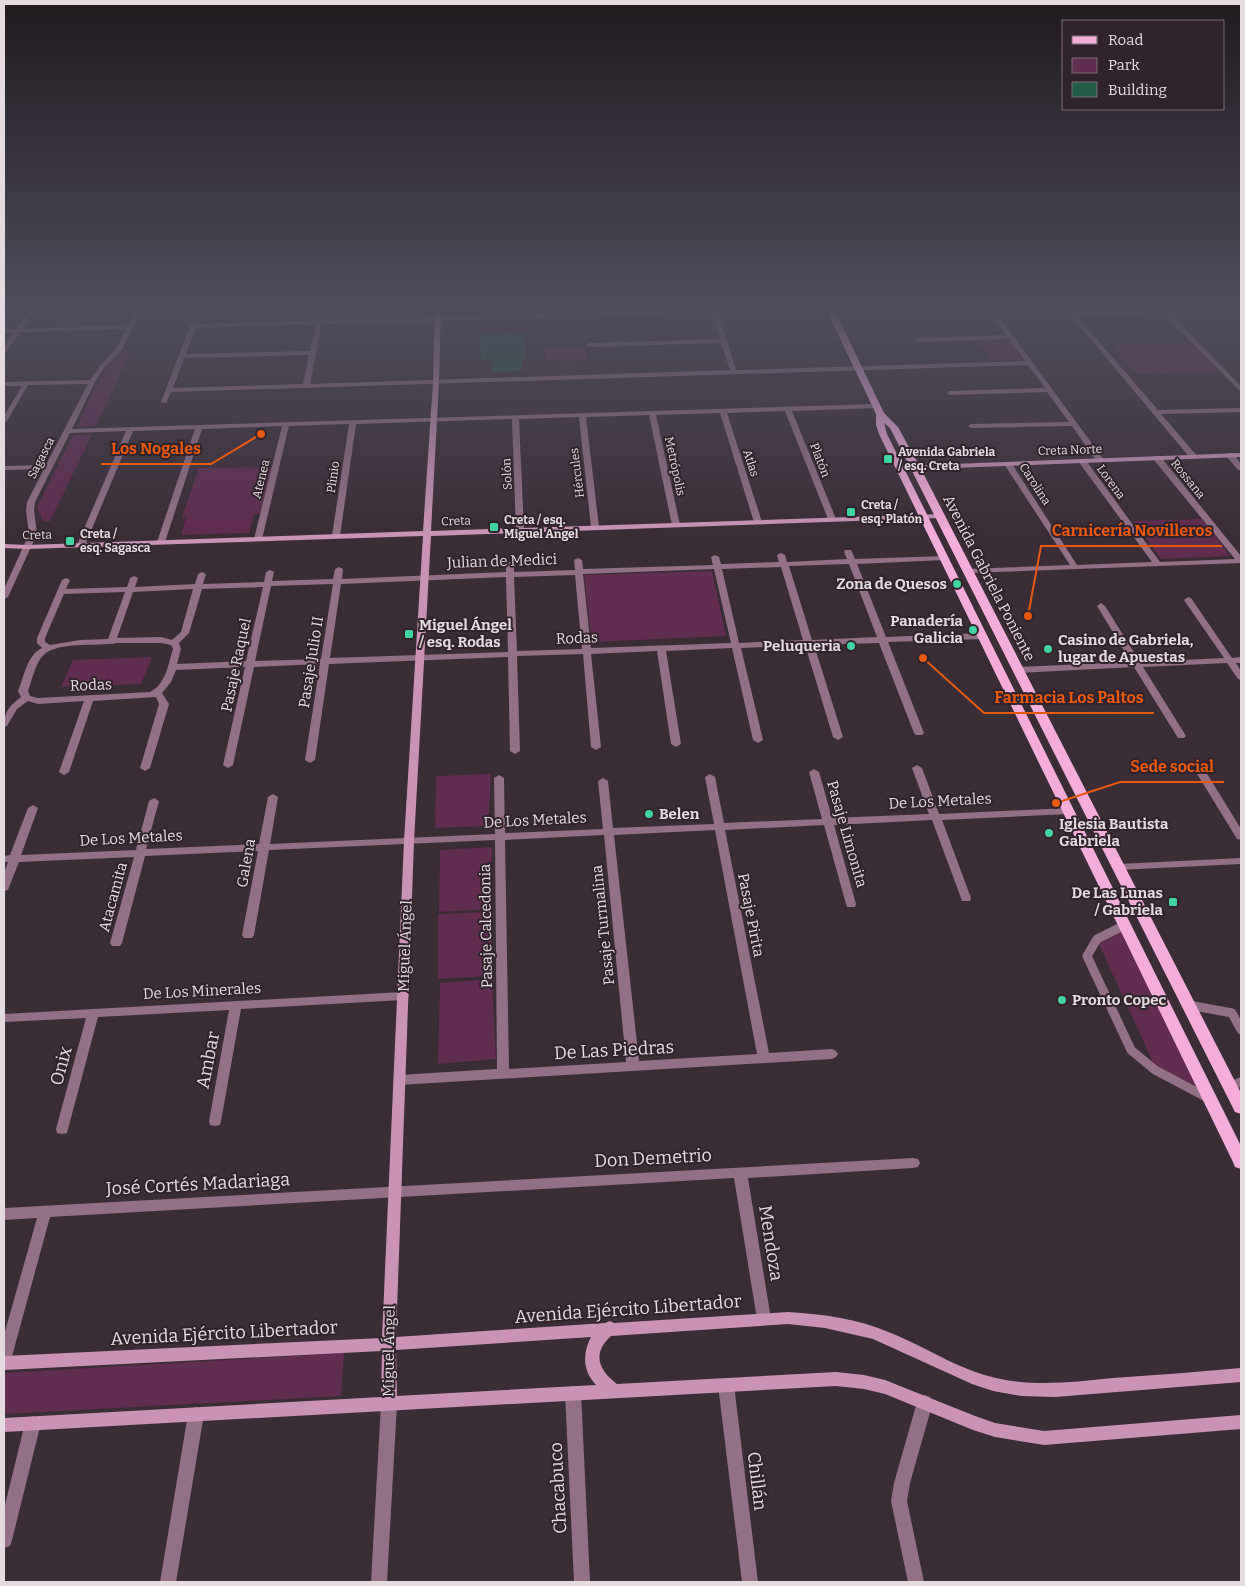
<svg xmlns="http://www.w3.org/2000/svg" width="1245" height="1586" font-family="Bitter,serif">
<rect width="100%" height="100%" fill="#3b2d36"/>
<g fill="#612d51">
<polygon points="1009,340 1023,360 991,361 978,341"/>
<polygon points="1192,343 1218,371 1136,374 1112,345"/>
<polygon points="586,347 587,360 546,361 545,348"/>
<path d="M131,351L96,426L77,427C88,406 105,355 131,351Z"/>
<polygon points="73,435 92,435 50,521 43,521 37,507"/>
<polygon points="273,467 260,514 254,514 249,533 181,535 186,517 182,517 199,468"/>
<polygon points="1202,519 1230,556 1161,559 1134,521"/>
<polygon points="712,571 726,636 592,642 584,575"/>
<polygon points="152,657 141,684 61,687 73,660"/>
<polygon points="491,774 488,826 435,828 436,776"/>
<polygon points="492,847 492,909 439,912 440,850"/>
<polygon points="491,912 492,976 438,979 438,914"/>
<polygon points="1130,927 1212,1092 1156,1069 1098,942"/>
<polygon points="492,979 496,1059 438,1064 440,983"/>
<polygon points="344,1353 341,1396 4,1414 4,1373"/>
</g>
<polygon fill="#215c47" points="525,332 527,359 521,359 522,371 493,372 492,360 481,361 480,333"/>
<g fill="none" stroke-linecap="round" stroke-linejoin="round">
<g stroke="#937086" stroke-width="9">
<polyline points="1125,925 1097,939 1087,956 1131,1050 1155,1070 1208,1098"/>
<polyline points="1189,1005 1232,1013 1241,1030"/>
<polyline points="1230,1086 1241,1082"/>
</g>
<g fill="#937086" fill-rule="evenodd">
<polygon points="28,311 34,311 22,329 128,325 135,311 141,311 122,350 104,368 95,382 72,429 876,404 879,406 876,408 792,411 836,519 832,521 828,519 785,411 727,413 762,522 758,524 754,522 720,413 656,415 680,525 676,527 672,525 649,415 586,417 599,527 595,529 591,527 579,417 519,419 524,530 520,532 516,530 512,419 356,424 340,536 336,538 332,536 349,424 289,426 262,539 258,541 254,539 282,426 202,429 165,542 161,544 157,542 195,429 133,431 85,545 81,547 77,545 126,431 70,433 35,502 34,510 37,534 8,597 4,599 4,589 29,534 26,510 27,502 44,469 4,470 4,466 46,465 88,384 28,385 7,421 4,423 4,416 22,386 4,386 4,382 90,380 100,366 116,349 126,329 20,332 6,352 4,353 4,347 13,333 4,333 4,329 16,329"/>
<polygon points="79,311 85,311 81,314 79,313"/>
<path d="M663,311H723L718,313L736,370L1025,361L1009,339L917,342L914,340L917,338L1007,335L989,311H995L1104,460L1097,462L1072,426L971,428L968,426L971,424L1069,422L1047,392L950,395L947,393L950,391L1045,388L1028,365L171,392L166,403L161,402L190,326L195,315L198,313L201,315L197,324ZM712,313L720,339L589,343L586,345L589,347L721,343L730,370L310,384L322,324ZM316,324L310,351L186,354L196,328ZM309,355L303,384L173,388L184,358Z"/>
<polygon points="899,311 937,311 934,313 901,314 899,313"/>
<polygon points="1067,311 1197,311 1194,313 1170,313 1241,386 1241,391 1239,390 1163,314 1077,316 1158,410 1241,408 1241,412 1161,414 1198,457 1191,459"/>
<polygon points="1227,453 1233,453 1241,464 1241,470 1238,470 1227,457"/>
<polygon points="1154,456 1160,456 1241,556 1241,563 968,573 964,571 968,569 1070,565 1004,464 1008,462 1012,464 1077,565 1152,562 1078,461 1082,459 1085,459 1160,562 1235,559 1154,460"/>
<path d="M845,550H851L855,559L945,556L949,558L945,560L857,564L886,637L983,633L987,636L983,639L888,642L924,733L922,735H916L914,733L879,643L814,645L843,737L838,740L833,737L805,645L741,648L763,740L758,743L753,740L732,648L666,651L681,744L676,747L671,744L657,651L591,654L601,747L596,750L591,747L583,654L517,656L520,751L515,754L510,751L508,657L329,664L315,760L310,763L305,760L320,664L254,667L233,765L228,768L223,765L245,667L176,670L171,682L162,693L169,704L150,768L145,771L140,768L159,704L156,697L93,701L69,772L64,775L59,772L84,701L38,704L28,701L17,709L7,726L4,727C4,712 9,706 21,697L18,691C24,677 27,655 42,648L37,643V638L62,580L66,578L70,580L66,589L127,587L130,578L134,576L138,578L135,587L195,584L198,574L202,572L206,574L203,584L264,582L266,572L270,570L274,572L272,581L333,579L335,569L339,567L343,569L342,579L506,572V564L510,562L514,564V572L575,570L574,560L578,558L582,560L583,569L713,565L711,557L715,555L719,557L721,564L779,562L777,555L781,553L785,555L787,562L847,559L844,552ZM849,564L877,637L812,640L789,566ZM781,567L803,640L739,643L722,569ZM714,569L731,643L591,648L583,574ZM575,575L582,649L517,651L514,577ZM506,577L508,652L330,658L341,584ZM333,584L321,659L255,661L271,586ZM263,587L246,661L177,664L181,649L179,643L189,633L202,589ZM193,589L181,632L172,640L161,637L117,638L133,592ZM125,592L108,639L80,640L50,645L45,642V638L64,594ZM117,643H161L171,645L173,649C168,665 166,684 150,692L38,698L30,696L28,691C32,680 34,668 41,658C53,640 98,647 117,643Z"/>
<polygon points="1188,597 1191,598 1232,658 1241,657 1241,663 1236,663 1241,671 1241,680 1238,679 1227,663 1143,667 1186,736 1184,738 1178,738 1134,667 1018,673 1014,670 1018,667 1131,662 1097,606 1101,603 1105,606 1140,662 1224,658 1184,600"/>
<polygon points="1196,761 1201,764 1241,829 1241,840 1237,839 1191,764"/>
<path d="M917,765L922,768L939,814L1068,808L1073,811L1068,814L942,820L971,898L970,901H962L961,898L932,820L834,825L856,904L855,907H847L846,904L824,825L725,830L769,1053L832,1049L836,1051L838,1054L836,1057L832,1059L399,1085L395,1083L393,1080L395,1077L399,1075L497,1069L495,840L269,850L254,935L252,938H244L242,935L258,851L145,856L122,943L120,946H112L110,943L134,857L19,862L9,887L8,890L4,891V873L8,862H4V856L10,855L28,808L33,805L38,808L21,855L136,850L149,801L154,798L159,801L146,849L259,844L268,797L273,794L278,797L270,844L495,834L494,778L499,775L504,778L505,833L603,829L598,781L603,778L608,781L613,828L714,824L705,777L710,774L715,777L724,823L822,819L809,772L814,769L819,772L832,818L929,814L912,768ZM715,830L757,1054L639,1061L614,835ZM604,835L626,1062L509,1069L505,840Z"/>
<polygon points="1241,858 1241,864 1118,870 1113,867 1118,864"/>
<polygon points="403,992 407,993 409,996 407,999 403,1000 241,1009 221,1121 220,1125 215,1126 210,1125 209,1121 229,1010 98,1017 68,1129 67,1133 62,1134 57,1133 56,1129 86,1018 4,1022 4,1014"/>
<polygon points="913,1158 918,1159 920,1163 918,1167 913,1168 748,1178 771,1319 769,1324 764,1325 759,1324 757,1319 734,1178 50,1217 11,1360 9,1365 4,1367 4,1335 37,1218 4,1220 4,1208"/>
<polygon points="726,1378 731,1380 734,1385 758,1582 742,1582 718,1385 721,1380"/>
<polygon points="573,1386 578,1388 581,1393 590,1582 574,1582 565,1393 568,1388"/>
<polygon points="925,1395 930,1397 933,1402 910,1483 907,1501 924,1582 908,1582 891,1501 894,1483 917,1402 920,1397"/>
<polygon points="389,1397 394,1399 397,1404 387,1582 371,1582 381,1404 384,1399"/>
<polygon points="196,1407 201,1409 204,1414 176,1582 160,1582 188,1414 191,1409"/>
<polygon points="33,1416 38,1418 41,1423 12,1540 10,1546 4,1548 4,1509 25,1423 28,1418"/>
</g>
<g fill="#ca93b6" fill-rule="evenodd">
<path d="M435,311H441L439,382L431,531L940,514L944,516L940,518L431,536L414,841L396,1337L605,1323L610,1321L614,1323L788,1312C823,1314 859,1319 891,1333C926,1347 959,1370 996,1378C1034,1387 1074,1382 1113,1378C1155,1375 1198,1372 1241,1368V1382L1055,1397L1021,1396L993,1391L972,1384L873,1339L825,1328L788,1324L611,1336C592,1353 598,1370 617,1384L836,1372L864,1375L885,1380L975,1416L995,1423L1044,1431L1241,1415V1429L1044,1445L995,1437L973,1430L885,1394L864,1389L836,1386L4,1432V1418L381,1397L382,1351L4,1370V1356L382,1338L404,841L423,536L27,549L4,548V544L27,545L423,531L433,382ZM591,1337C582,1354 583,1371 596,1385L397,1396L396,1350Z"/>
<polygon points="1241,453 1241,457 900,470 896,468 900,466"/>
</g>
<polygon fill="#f4addb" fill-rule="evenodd" points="827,311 835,311 884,413 898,427 920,467 1241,1093 1241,1114 1235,1112 1233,1108 910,467 890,428 884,423 887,434 1241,1146 1241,1169 1235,1167 1233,1162 879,434 876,425 876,414"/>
</g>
<linearGradient id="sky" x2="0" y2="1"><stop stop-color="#20191e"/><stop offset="0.58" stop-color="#4f4c5d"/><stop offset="1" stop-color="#4f4c5d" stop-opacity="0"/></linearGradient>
<rect width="1245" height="533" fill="url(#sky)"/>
<g fill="#3fd4a2" stroke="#31232c" stroke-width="2">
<rect x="883" y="454" width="10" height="10" rx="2.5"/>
<rect x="846" y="507" width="10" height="10" rx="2.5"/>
<rect x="489" y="522" width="10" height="10" rx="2.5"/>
<rect x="65" y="536" width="10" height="10" rx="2.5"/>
<circle cx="957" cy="584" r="5"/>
<circle cx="973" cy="630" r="5"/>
<rect x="404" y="629" width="10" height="10" rx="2.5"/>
<circle cx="851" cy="646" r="5"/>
<circle cx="1048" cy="649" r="5"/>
<circle cx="649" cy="814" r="5"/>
<circle cx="1049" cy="833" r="5"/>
<rect x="1168" y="897" width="10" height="10" rx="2.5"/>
<circle cx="1062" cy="1000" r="5"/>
</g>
<g text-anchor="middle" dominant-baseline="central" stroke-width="4" stroke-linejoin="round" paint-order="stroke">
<g font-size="12" fill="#e4dae0" stroke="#31232c">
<text transform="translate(1070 450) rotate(-2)">Creta Norte</text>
<text transform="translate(41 458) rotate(-63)">Sagasca</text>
<text transform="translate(820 460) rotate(69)">Platón</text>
<text transform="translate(751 463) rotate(72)">Atlas</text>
<text transform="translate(675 466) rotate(78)">Metrópolis</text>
<text transform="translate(577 473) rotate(-97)">Hércules</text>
<text transform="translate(507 474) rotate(-93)">Solón</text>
<text transform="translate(333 477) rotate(-82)">Plinio</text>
<text transform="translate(261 479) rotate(-76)">Atenea</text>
<text transform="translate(1188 479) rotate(51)">Rossana</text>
<text transform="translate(1111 482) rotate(54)">Lorena</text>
<text transform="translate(1035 484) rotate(57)">Carolina</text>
<text transform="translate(456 521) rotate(-2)">Creta</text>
<text transform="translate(37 535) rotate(-1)">Creta</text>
</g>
<g font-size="12" font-weight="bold" fill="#e4dae0" stroke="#31232c" text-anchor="start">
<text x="898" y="452">Avenida Gabriela<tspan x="898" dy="14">/ esq. Creta</tspan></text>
<text x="861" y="505">Creta /<tspan x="861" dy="14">esq. Platón</tspan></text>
<text x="504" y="520">Creta / esq.<tspan x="504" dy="14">Miguel Angel</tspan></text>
<text x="80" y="534">Creta /<tspan x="80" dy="14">esq. Sagasca</tspan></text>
</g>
<g font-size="15" fill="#e4dae0" stroke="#31232c">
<text transform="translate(502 561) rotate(-2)">Julian de Medici</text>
<text transform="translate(989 578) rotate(63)">Avenida Gabriela Poniente</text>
<text transform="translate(577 638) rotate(-2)">Rodas</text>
<text transform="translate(311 662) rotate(-81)">Pasaje Julio II</text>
<text transform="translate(236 665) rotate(-78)">Pasaje Raquel</text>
<text transform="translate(91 685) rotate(-2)">Rodas</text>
<text transform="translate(940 801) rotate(-3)">De Los Metales</text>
<text transform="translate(535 820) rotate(-3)">De Los Metales</text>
<text transform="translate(847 834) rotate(74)">Pasaje Limonita</text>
<text transform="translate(131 838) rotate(-3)">De Los Metales</text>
<text transform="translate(246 863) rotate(-80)">Galena</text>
<text transform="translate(113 897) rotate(-75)">Atacamita</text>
<text transform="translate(751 915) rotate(79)">Pasaje Pirita</text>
<text transform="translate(603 925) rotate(-96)">Pasaje Turmalina</text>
<text transform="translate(486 926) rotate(-91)">Pasaje Calcedonia</text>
<text transform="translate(405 946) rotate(-88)">Miguel Ángel</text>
<text transform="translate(202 991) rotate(-3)">De Los Minerales</text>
<text transform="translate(389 1351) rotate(-89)">Miguel Ángel</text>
</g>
<g font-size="15" font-weight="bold" fill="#e4dae0" stroke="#31232c" text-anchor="start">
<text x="947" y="584" text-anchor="end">Zona de Quesos</text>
<text x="963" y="621" text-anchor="end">Panadería<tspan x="963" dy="17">Galicia</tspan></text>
<text x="419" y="625">Miguel Ángel<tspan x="419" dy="17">/ esq. Rodas</tspan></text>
<text x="1058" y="640">Casino de Gabriela,<tspan x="1058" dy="17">lugar de Apuestas</tspan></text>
<text x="841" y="646" text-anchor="end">Peluqueria</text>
<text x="659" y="814">Belen</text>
<text x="1059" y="824">Iglesia Bautista<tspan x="1059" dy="17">Gabriela</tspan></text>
<text x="1163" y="893" text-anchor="end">De Las Lunas<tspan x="1163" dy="17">/ Gabriela</tspan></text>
<text x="1072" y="1000">Pronto Copec</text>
</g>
<g font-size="18" fill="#e4dae0" stroke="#31232c">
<text transform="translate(614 1050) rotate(-3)">De Las Piedras</text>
<text transform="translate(208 1060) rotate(-79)">Ambar</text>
<text transform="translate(61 1066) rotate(-75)">Onix</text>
<text transform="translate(653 1158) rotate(-3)">Don Demetrio</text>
<text transform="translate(198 1184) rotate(-3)">José Cortés Madariaga</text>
<text transform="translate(771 1243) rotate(81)">Mendoza</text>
<text transform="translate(628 1309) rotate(-4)">Avenida Ejército Libertador</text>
<text transform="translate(224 1333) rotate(-3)">Avenida Ejército Libertador</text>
<text transform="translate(757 1481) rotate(83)">Chillán</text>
<text transform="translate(558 1488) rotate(-93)">Chacabuco</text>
</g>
</g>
<path fill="none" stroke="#e8590c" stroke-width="2" d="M261 434L211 464H101M1028 616L1041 546H1222M923 658L984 713H1154M1056 803L1120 782H1224"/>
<g fill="#e8590c" stroke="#31232c" stroke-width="2">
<circle cx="261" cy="434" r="5"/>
<circle cx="1028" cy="616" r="5"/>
<circle cx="923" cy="658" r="5"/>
<circle cx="1056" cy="803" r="5"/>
</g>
<g font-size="16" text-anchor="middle" font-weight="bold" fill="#e8590c" stroke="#31232c" stroke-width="4" stroke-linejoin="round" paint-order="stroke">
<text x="156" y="454">Los Nogales</text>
<text x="1132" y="536">Carnicería Novilleros</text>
<text x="1069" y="703">Farmacia Los Paltos</text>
<text x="1172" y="772">Sede social</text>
</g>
<rect width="1245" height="1586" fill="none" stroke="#e4dae0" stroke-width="10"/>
<rect x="1062" y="20" width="162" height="90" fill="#31232c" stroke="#796c74"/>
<rect x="1072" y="36" width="25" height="8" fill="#f4addb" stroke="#796c74"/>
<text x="1108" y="45" font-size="15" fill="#e4dae0">Road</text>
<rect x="1072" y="58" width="25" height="15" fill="#612d51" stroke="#796c74"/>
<text x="1108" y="70" font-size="15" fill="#e4dae0">Park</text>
<rect x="1072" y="82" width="25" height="15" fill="#215c47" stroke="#796c74"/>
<text x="1108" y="95" font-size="15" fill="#e4dae0">Building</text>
</svg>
